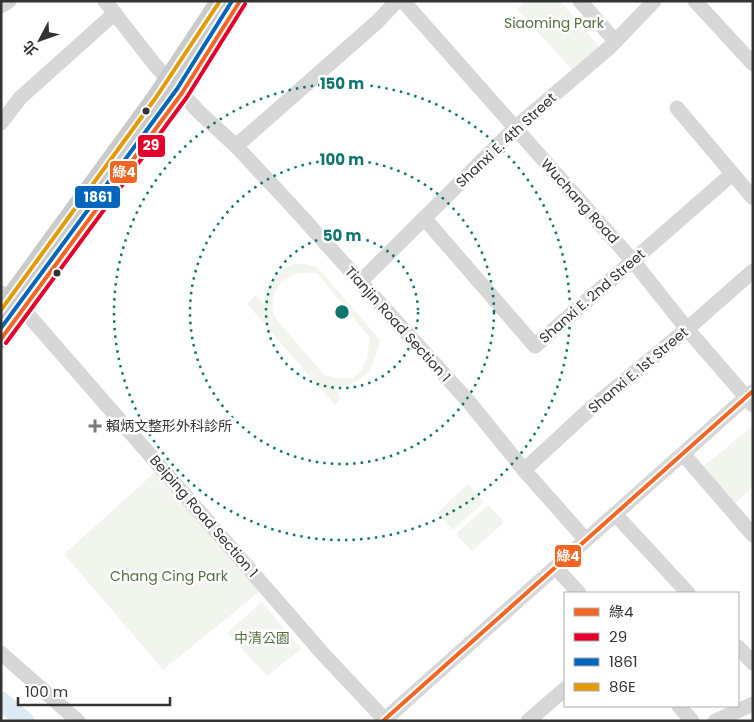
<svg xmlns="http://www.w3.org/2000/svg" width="754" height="722" font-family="Poppins,'Noto Sans TC',sans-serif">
<rect width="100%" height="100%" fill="#fff"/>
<g fill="#f1f5ed" fill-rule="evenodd">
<polygon points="525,1 560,1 601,49 574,72 517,9"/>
<path d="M292,264H306L317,267L380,340C373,370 367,383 335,388L341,399L335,405L247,304L256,295L265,305C264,284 274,273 292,264ZM299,273H317L370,338L367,358L361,371L353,378H337L324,375L275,318C268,297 277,279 299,273Z"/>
<polygon points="750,428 753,428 753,487 736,502 730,500 704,471 704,466"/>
<polygon points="161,467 265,587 163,670 64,554"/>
<polygon points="468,484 484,502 453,530 437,513"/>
<polygon points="488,505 504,522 472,551 456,534"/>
<polygon points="262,602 301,649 267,676 227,633"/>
</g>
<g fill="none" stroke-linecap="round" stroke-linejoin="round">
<polyline stroke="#ddebf3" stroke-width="19" points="1,701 25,721"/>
<g stroke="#d7d7d7" stroke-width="15">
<polyline points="105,1 155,65 199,112 236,146 291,205 469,402 524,470 586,540"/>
<polyline points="403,1 633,261 687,329 753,405"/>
<polyline points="580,1 615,41"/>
<polyline points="695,1 753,64"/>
<polyline points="1,6 9,1"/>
<polyline points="677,108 753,198"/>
<polyline points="1,123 20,98 115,13"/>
<polyline points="236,146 377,22 397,1"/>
<polyline points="424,218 535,346 732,174"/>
<polyline points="360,282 515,128 610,47 654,1"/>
<polyline points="1,293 23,309 324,655 386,721"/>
<polyline points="683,454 753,535"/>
<polyline points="524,470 589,410 687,329 753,271"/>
<polyline points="615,514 688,593"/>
<polyline points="556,568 579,593"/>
<polyline points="738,647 753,663"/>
<polyline points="1,653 78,721"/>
<polyline points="679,706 692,721"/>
<polyline points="383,721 752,392"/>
<polyline points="528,721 565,689"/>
<polyline points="715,721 753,704"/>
</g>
<g stroke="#cacaca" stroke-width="19">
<polyline points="1,310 157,96 220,1"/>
<polyline points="1,339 182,93 240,1"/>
</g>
<defs>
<g id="bus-1">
<polyline points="1,339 182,93 240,1"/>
<polyline points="383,721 753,391"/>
</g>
<polyline id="bus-2" points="6,343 187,97 245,4"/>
<polyline id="bus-3" points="1,328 177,89 232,1"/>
<polyline id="bus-4" points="1,310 157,96 220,1"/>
</defs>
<use href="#bus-1" stroke="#fff" stroke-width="8"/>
<use href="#bus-2" stroke="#fff" stroke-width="8"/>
<use href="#bus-3" stroke="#fff" stroke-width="8"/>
<use href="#bus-4" stroke="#fff" stroke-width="8"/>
<use href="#bus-1" stroke="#f26522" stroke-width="4"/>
<use href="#bus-2" stroke="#e4002b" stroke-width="4"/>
<use href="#bus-3" stroke="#0065bd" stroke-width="4"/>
<use href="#bus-4" stroke="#e39a05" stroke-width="4"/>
</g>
<g fill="none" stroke="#0f766e" stroke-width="2.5" stroke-dasharray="2.5 5">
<circle cx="342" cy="312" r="76"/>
<circle cx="342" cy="312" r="152"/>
<circle cx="342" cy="312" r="228"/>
</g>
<g fill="#333" stroke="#fff" stroke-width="2">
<circle cx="146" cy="111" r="4.5"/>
<circle cx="57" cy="273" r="4.5"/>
</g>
<path fill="#7a7a7a" stroke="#fff" stroke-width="2" d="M92.5 418.5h5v5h5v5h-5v5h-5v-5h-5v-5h5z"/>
<g text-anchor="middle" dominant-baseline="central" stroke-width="5" stroke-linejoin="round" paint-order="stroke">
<g font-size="14" fill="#56703f" stroke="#fff">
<text x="554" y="23">Siaoming Park</text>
<text x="169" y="576">Chang Cing Park</text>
<text x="262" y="638">中清公園</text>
</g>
<g font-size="14" fill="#333" stroke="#fff">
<text transform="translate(506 140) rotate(-43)">Shanxi E. 4th Street</text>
<text transform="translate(580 201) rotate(48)">Wuchang Road</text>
<text transform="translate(592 296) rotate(-41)">Shanxi E. 2nd Street</text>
<text transform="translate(398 324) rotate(48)">Tianjin Road Section 1</text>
<text transform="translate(638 370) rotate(-40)">Shanxi E. 1st Street</text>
<text transform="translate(204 516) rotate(49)">Beiping Road Section 1</text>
</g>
<g font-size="14" fill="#333" stroke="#fff" text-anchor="start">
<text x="106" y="426">賴炳文整形外科診所</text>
</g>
</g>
<circle cx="342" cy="312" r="8" fill="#0f766e" stroke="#fff" stroke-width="2.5"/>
<g font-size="15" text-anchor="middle" font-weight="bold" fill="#0f766e" stroke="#fff" stroke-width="5" stroke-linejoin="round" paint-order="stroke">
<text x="342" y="89">150 m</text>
<text x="342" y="165">100 m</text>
<text x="342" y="241">50 m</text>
</g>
<g stroke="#fff" stroke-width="2">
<rect x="137" y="134" width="29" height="24" rx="5" fill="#e4002b"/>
<rect x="109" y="160" width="29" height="24" rx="5" fill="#f26522"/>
<rect x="74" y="185" width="47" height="24" rx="5" fill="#0065bd"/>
<rect x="554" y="544" width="28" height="24" rx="5" fill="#f26522"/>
</g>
<g font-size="14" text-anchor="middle" font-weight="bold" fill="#fff">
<text x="151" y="150">29</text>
<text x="124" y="177">綠4</text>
<text x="98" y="202">1861</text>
<text x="568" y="561">綠4</text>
</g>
<rect width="754" height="722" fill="none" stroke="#333333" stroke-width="5"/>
<rect x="564" y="592" width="175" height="115" fill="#ffffff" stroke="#adadad"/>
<rect x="574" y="608" width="25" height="8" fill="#f26522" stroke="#adadad"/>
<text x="609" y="617" font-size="15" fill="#333333">綠4</text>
<rect x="574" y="633" width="25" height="8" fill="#e4002b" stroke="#adadad"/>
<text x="609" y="642" font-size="15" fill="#333333">29</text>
<rect x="574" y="658" width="25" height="8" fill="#0065bd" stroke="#adadad"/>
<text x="609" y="667" font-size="15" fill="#333333">1861</text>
<rect x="574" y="683" width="25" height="8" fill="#e39a05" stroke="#adadad"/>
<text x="609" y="692" font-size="15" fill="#333333">86E</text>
<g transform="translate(40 40) rotate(229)" stroke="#ffffff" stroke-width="4" paint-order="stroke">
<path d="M0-4L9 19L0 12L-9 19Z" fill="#333333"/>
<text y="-8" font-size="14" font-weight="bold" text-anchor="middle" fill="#333333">北</text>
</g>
<path d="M18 697v8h152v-8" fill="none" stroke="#333333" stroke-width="2.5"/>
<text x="25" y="697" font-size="15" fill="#333333" stroke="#ffffff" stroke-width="4" paint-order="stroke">100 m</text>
</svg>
